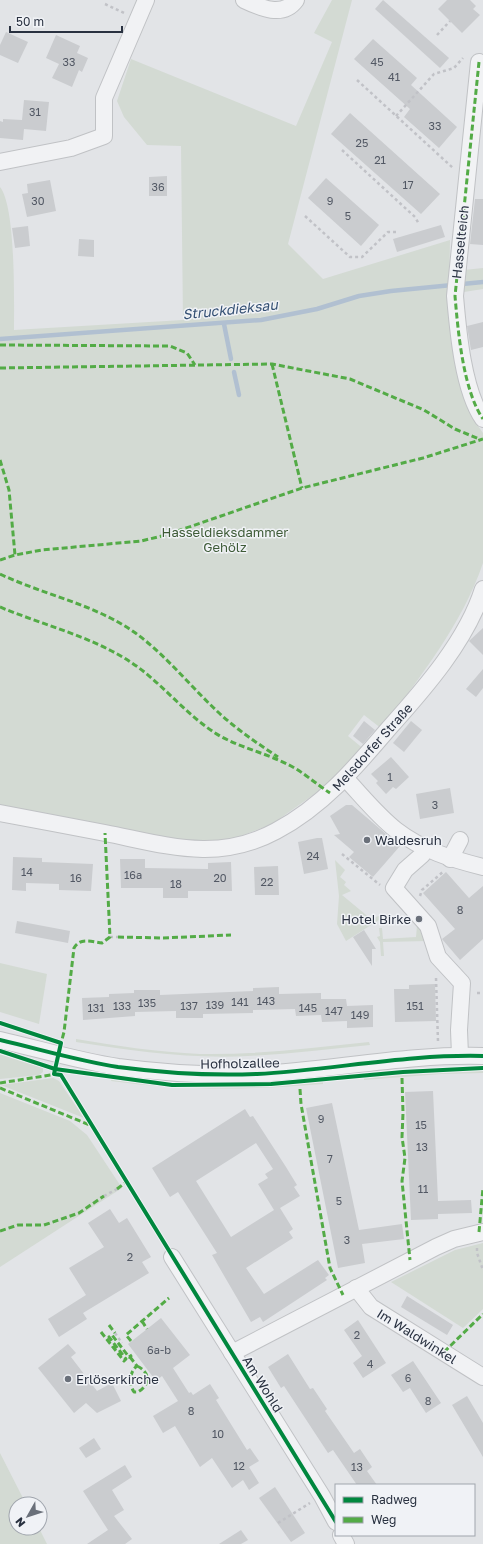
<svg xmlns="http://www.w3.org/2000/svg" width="483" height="1544" font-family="'Golos Text',sans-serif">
<rect width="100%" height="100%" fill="#e2e4e7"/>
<g fill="#d3dad3">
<path d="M332,0H352L288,244L323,279L450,240L449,298L466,401L476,423L483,433V563C462,625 420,676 382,729L364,715L348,736L365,750L343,774L272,824L233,839L209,843L185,841L0,805V187C16,207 14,302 14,330L183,320L181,146L147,145L124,117L117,101L131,59L296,126L332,42L314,33Z"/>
<polygon points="483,268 483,289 464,292 464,270"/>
<polygon points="335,860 345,870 340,877 346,882 344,885 351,891 342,895 371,919 381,915 382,918 346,941 337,924 339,896"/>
<polygon points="417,926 428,939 428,941 383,942 384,956 381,956 380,942 377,937 380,936 379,928 382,928 383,939 416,937"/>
<polygon points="0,963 47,974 39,1024 0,1012"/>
<path d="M76,1039C117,1046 158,1052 200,1054C256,1055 312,1048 369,1042L370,1045C329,1049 289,1054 248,1056C190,1059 133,1051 76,1042Z"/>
<polygon points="0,1054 43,1066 43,1072 39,1075 0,1079"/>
<polygon points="440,1070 483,1070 483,1073 441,1074 364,1080 364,1077"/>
<polygon points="53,1078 59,1081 84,1118 1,1085"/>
<path d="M112,1078C182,1090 252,1087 323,1081V1084C250,1090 183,1091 111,1081Z"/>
<polygon points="0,1093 70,1121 87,1135 122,1188 0,1267"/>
<polygon points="483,1243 483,1309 463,1328 391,1282 455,1250"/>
<polygon points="0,1453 26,1504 16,1504 16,1528 39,1528 47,1544 0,1544"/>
</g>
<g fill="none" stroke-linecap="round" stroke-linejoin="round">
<g stroke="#b1c0d1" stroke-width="4.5">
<polyline points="224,324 231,359"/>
<polyline points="0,339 261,320 317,309 359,296 391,291 483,282"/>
<polyline points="234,372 239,395"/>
</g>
</g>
<g fill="#cacccf" fill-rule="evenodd">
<polygon points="383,0 449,58 440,68 375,9"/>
<polygon points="447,0 470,0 476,6 473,9 480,15 462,33 438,9"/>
<polygon points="6,32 28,42 18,63 0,55 0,45"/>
<polygon points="56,35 80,46 77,53 88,58 82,72 79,70 72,87 52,78 59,64 46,58"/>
<polygon points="373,39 417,78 411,85 457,127 439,148 404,117 410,109 354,59"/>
<polygon points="24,100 49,102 46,131 24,129 23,140 0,138 0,121 3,122 3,119 22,120"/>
<polygon points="350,113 440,194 421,214 331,134"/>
<polygon points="167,176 167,196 149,196 149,177"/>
<polygon points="326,178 379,225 361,246 308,198"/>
<polygon points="50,180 56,211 27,217 22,194 28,193 27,184"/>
<polygon points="475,199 483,199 483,245 470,244"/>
<polygon points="441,225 445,237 397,252 393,239"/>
<polygon points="28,226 30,246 15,248 12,228"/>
<polygon points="79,239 94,240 94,257 78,256"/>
<polygon points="483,322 483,347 471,350 467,326"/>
<polygon points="483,628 483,655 469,641"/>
<polygon points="483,669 483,688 476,697 466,689"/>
<polygon points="364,721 375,730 363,744 353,736"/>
<polygon points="411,721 422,730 404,752 393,743"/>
<polygon points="391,757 409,777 396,789 393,787 386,794 376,783 378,781 371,774"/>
<polygon points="450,788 454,813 420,819 416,794"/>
<polygon points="346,805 352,805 400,846 373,877 349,857 354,852 334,835 340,834 330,816"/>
<polygon points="317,838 322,838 328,869 304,874 298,842"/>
<polygon points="13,857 42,858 42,862 93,864 91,891 59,890 59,884 26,883 26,891 12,890"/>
<polygon points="120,859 145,859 145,868 208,869 208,863 231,862 232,891 188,891 188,898 163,898 163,888 121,888"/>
<polygon points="278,866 279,895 255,895 254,867"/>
<polygon points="446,872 469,898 483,886 483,939 460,960 442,939 455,929 423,893"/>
<polygon points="17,921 70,931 68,943 15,933"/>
<polygon points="364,930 376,949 372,949 372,966 353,937"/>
<polygon points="435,984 436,1021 395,1022 394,989 409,989 409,985"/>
<polygon points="279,987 279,994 321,993 321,999 346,999 347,1006 373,1005 373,1027 347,1028 347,1021 322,1022 321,1015 296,1016 295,1009 253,1010 253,1013 203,1014 203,1018 176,1018 176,1011 135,1012 135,1016 83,1020 82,998 109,997 109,994 134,993 134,990 160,990 160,995 253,991 253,988"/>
<polygon points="433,1091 438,1201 471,1200 472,1213 438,1214 438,1219 411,1220 405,1092"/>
<polygon points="332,1103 359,1230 402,1224 404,1239 362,1244 365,1263 338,1268 306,1108"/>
<path d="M245,1109L250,1117L253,1116L286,1167L297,1185L294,1187L300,1196L280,1208L293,1229L289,1232L293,1238L246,1268L264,1294L318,1260L329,1275L325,1278L327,1280L263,1322L260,1317L251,1322L212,1255L217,1253L178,1192L170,1197L152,1168ZM256,1143L273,1169L265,1174L268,1178L258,1184L274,1210L231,1237L196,1181Z"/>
<polygon points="110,1209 119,1223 127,1218 151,1257 142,1262 149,1273 83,1313 87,1319 59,1337 48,1319 86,1295 69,1268 104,1247 88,1223"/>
<polygon points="407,1296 453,1325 447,1335 401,1307"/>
<polygon points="161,1318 190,1355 173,1368 189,1393 191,1392 193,1395 210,1384 219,1398 216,1400 247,1450 250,1448 259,1461 249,1467 259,1483 249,1490 243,1480 232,1488 212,1458 200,1467 175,1426 163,1433 153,1416 178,1401 162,1376 156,1381 128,1344"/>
<polygon points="358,1320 386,1363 363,1378 353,1363 362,1356 344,1330"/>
<polygon points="68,1344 76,1353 71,1357 97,1391 112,1383 121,1401 97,1413 86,1403 74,1413 38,1368"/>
<polygon points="288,1354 310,1389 313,1388 327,1409 325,1411 354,1453 360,1449 372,1467 367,1471 377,1485 357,1485 333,1450 328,1453 284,1386 281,1388 268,1367"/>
<polygon points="413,1361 441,1403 426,1413 410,1388 403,1392 391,1375"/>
<polygon points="467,1396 483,1423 483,1457 452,1405"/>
<polygon points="94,1438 101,1449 86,1458 79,1448"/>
<polygon points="125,1465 132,1477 112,1490 124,1510 114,1516 132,1539 125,1544 87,1544 108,1530 83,1491"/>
<polygon points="275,1487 305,1533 291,1542 259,1498"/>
<polygon points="241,1530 248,1540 241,1544 219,1544"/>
</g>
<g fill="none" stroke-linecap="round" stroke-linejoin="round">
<defs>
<g id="minor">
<path d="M244,0C261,8 283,18 296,0"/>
<path d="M479,62L455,296C458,331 463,390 483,419"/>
<polyline points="0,162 71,148 104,136 104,98 146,0"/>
<path d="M346,779C362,796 377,815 396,830C422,850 451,859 483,867"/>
<path d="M0,813C35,820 70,826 105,833C166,845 217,863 276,831C323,806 356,767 390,727C425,688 467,640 483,589"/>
<polyline points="426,849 422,855 405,870 394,888 428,926 438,957 462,983 459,1030 460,1055"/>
<polyline points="450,859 460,840"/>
<path d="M0,1040C39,1049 79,1061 118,1067C164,1073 211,1076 257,1074C332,1070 408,1054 483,1056"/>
<polyline points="172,1257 322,1496 336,1522"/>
<polyline points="356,1288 371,1307 483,1377"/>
<polyline points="232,1353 436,1247 454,1239 483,1232"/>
<polyline points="341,1535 346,1544"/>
</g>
</defs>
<use href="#minor" stroke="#c0c2c5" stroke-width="18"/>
<g stroke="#c1c2c7" stroke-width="2.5" stroke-dasharray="3 3" stroke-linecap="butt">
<polyline points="105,4 124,13"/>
<polyline points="437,35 450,21"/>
<polyline points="357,80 453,168"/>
<polyline points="396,116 434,74 454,68 463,58"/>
<polyline points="342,150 415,217 419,224"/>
<polyline points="305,216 350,257 362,257 388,232 396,232"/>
<polyline points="342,854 380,885"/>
<polyline points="420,896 422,890 444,871"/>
<polyline points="110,937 118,937"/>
<polyline points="436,978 438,1042"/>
<polyline points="477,993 483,993"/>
<polyline points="104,1196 117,1189"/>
<polyline points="477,1248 477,1253 483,1270"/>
<polyline points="115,1333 122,1343"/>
<polyline points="278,1523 310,1503"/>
</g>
<use href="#minor" stroke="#f1f2f4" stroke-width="16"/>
<g stroke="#53ab46" stroke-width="3" stroke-dasharray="6 3" stroke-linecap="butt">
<path d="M479,62L455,296C458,331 463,390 483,419"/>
<polyline points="0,345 170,346 187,353 195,365"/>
<polyline points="272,364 302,488"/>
<polyline points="0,368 272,364 350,379 424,410 455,429 479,439"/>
<polyline points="0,460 9,490 15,555"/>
<polyline points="0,560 15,555 42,550 141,541 166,535 302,488 423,458 483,439"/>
<path d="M0,574C44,595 94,604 134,632C165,654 190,686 218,712C236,729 257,743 278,757"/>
<path d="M0,607C43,625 90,636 129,661C162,682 186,716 220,736C242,748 265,753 287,764C302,771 316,784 330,793"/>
<polyline points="118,937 163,938 231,935"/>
<path d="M60,1047L64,1032L74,948C80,937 92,942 102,943L110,937L105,833"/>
<polyline points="402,1078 403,1113 402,1137 405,1158 402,1181 410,1260"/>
<polyline points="0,1083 57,1074"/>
<polyline points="0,1088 92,1126"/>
<polyline points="300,1089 301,1104 330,1268 343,1295"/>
<polyline points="117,1189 126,1182"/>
<polyline points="0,1231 18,1225 44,1225 79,1213 104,1196"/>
<polyline points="479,1232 483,1188"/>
<polyline points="142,1321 147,1329"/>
<polyline points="109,1325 115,1333"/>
<polyline points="101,1332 124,1361 126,1359 109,1337 112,1335 129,1357 132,1355"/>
<polyline points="131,1341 126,1335 169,1298"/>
<polyline points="444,1352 483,1314"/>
<path d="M130,1357L137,1366C129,1372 129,1385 134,1392H138C151,1384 150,1372 137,1366"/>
</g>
<defs>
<g id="cycleway">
<polyline points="0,1023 61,1043 54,1074 61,1075 336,1522"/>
<path d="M0,1040C39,1049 79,1061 118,1067C164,1073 211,1076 257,1074C332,1070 408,1054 483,1056"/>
<polyline points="0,1051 55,1069 172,1085 271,1084 403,1072 483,1068"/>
</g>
</defs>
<use href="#cycleway" stroke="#f0f2f6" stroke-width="6"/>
<use href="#cycleway" stroke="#00873e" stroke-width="4"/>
</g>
<g fill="#6a707a" stroke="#f0f2f6" stroke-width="1.5">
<circle cx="367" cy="840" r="4"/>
<circle cx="419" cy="919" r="4"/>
<circle cx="68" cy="1379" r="4"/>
</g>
<g text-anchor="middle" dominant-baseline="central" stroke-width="3" stroke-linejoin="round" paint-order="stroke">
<g font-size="11" fill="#525864">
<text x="69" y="61">33</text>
<text x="377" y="61">45</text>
<text x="394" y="76">41</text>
<text x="35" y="111">31</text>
<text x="435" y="125">33</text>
<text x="362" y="142">25</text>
<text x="380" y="159">21</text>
<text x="408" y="184">17</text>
<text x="158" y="186">36</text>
<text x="38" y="200">30</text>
<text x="330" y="200">9</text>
<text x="348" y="215">5</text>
<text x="390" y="776">1</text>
<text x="435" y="804">3</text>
<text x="313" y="855">24</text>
<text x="27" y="871">14</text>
<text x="133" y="874">16a</text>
<text x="76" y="877">16</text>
<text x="220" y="877">20</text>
<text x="267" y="881">22</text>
<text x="176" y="883">18</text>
<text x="460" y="909">8</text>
<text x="266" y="1000">143</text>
<text x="240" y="1001">141</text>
<text x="147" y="1002">135</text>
<text x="215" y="1004">139</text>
<text x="122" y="1005">133</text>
<text x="189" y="1005">137</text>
<text x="415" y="1005">151</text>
<text x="96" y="1007">131</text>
<text x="308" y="1007">145</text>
<text x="334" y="1010">147</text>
<text x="360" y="1014">149</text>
<text x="321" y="1118">9</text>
<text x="421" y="1124">15</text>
<text x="422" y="1146">13</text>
<text x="330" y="1158">7</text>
<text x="423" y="1188">11</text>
<text x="339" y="1200">5</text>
<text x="347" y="1239">3</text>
<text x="130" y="1256">2</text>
<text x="357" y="1334">2</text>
<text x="159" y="1349">6a-b</text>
<text x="370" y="1363">4</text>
<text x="408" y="1377">6</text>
<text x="428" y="1400">8</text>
<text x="191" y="1410">8</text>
<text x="218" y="1433">10</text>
<text x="239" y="1465">12</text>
<text x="357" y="1466">13</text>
</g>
<g font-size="13" fill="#293140" stroke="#f0f2f6">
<text transform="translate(460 242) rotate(-84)">Hasselteich</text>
<text transform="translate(372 747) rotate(-48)">Melsdorfer Straße</text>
<text transform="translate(240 1063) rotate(-1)">Hofholzallee</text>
<text transform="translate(417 1336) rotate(32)">Im Waldwinkel</text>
<text transform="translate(263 1384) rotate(58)">Am Wohld</text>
</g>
<g font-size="13" fill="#3e5b37" stroke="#f0f2f6">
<text x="225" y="532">Hasseldieksdammer<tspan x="225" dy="15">Gehölz</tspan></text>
</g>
<g font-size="13" fill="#293140" stroke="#f0f2f6" text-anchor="start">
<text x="375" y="840">Waldesruh</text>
<text x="411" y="919" text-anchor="end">Hotel Birke</text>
<text x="76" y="1379">Erlöserkirche</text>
</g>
<g font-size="14" font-style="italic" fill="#345073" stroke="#f0f2f6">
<text transform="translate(230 309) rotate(-6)">Struckdieksau</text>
</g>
</g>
<rect x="335" y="1484" width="140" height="52" fill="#f0f2f6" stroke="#a0a5ad"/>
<rect x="343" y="1497" width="20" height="6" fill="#00873e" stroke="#a0a5ad"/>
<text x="371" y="1504" font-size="12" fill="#293140">Radweg</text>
<rect x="343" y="1517" width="20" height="6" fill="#53ab46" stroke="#a0a5ad"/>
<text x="371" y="1524" font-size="12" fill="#293140">Weg</text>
<g transform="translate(28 1516) rotate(231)"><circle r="19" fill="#f0f2f6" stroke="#a0a5ad"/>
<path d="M0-3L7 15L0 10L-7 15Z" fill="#6a707a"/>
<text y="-6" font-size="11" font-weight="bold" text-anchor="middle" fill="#293140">N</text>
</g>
<path d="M10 26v6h112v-6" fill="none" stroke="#293140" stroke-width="2"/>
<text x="16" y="26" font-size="12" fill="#293140" stroke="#f0f2f6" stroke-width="3" paint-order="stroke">50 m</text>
</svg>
